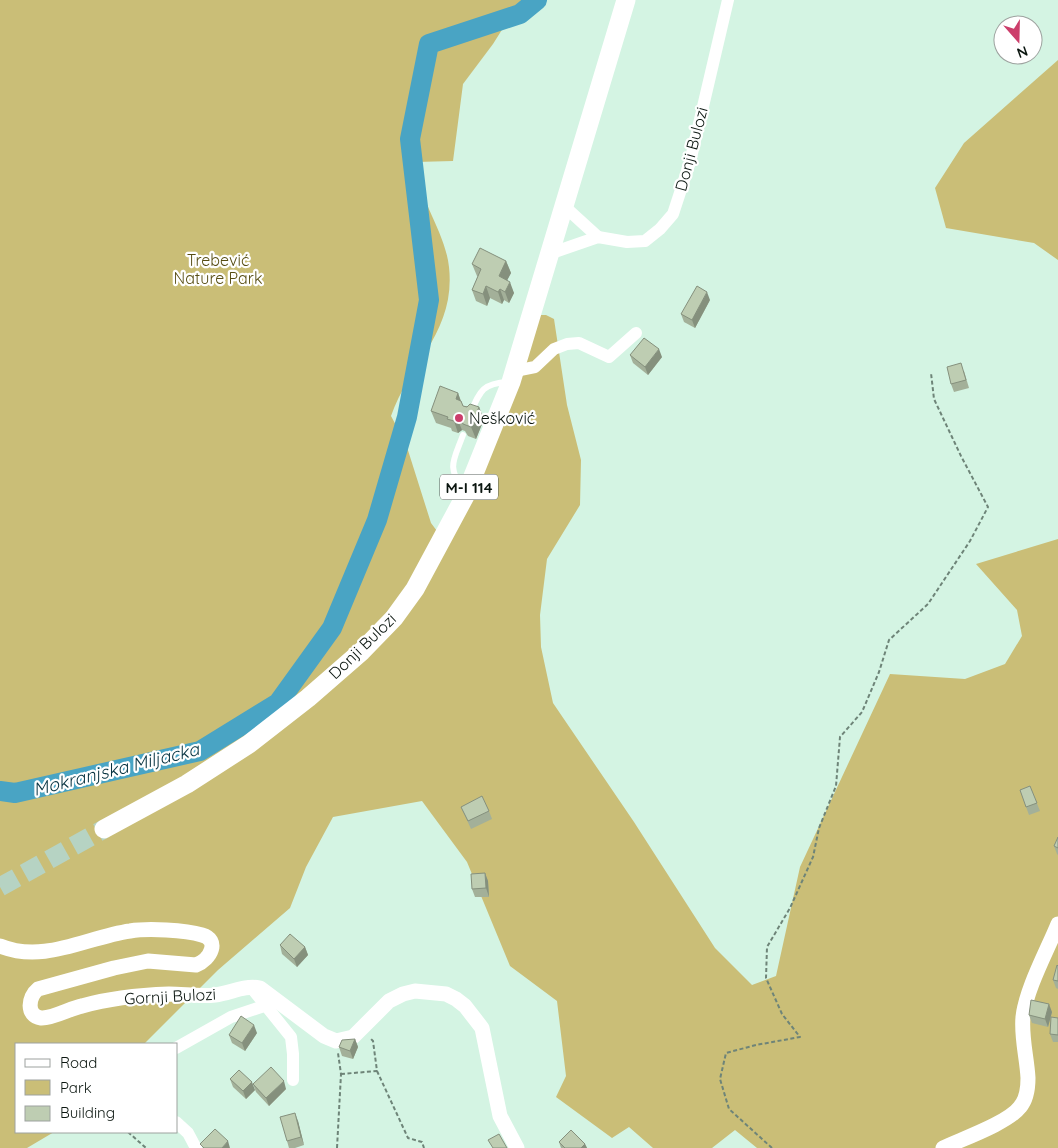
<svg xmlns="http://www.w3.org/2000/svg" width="1058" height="1148" font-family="Quicksand,sans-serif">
<rect width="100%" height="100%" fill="#d4f4e3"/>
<g fill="#cabe77">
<path d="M0,0H543L526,10L510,17L493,44L463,84L453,161L416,162C417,199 445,230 449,267C456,331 410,362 391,416L406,444L431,523L440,535L471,478L526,315H546L554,319L567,405L581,460L580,505L547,559L540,615L541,647L553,703L634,822L715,948L752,985L776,976L800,867L890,674L965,679L1005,664L1022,636L1017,610L976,564L1058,539V1148H757L735,1130L712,1148H653L629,1127L612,1138L556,1097L566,1076L557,1001L510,966L467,862L422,801L333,817L306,867L290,908L218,970L144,1044H16V1132H54L27,1148H0Z"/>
<polygon points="1058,60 1058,260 1034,243 946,228 935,188 964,143"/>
</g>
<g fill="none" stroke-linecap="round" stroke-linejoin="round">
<polyline stroke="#49a4c4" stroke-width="20" points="0,791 15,793 200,751 278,703 332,628 377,520 407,417 429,300 410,139 429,44 520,14 537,0"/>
<polyline stroke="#b6d3c3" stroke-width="19" stroke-dasharray="19 9" stroke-linecap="butt" points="0,887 104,829"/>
<g stroke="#6e8478" stroke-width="2" stroke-dasharray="4 2.5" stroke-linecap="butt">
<polyline points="377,1071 408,1138 422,1142 424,1148"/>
<polyline points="341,1074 377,1071 373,1041 370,1038"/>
<polyline points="128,1132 146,1148"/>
<polyline points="337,1148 341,1074 338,1053"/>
<polyline points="772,1148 729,1109 720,1079 726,1053 756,1045 800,1037 782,1014 766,978 767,947 790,908 813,857 819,828 836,786 840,737 862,712 879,672 889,640 928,604 970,541 988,507 961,456 934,399 931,373"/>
</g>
<g stroke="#fff" stroke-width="6">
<path d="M471,412C480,391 483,383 508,382"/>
<path d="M463,492C447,465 453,462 463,435"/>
</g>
<g stroke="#fff" stroke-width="12">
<polyline points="564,206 598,237"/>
<polyline points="549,254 598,237 627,242 645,241 660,229 673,214 690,162 728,0"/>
<polyline points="515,371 535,367 554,349 567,344 579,343 609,357 636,333"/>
<polyline points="250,986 291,1037 293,1054 293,1080"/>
<polyline points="176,1048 231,1017 267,1005"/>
<polyline points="176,1122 188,1133 196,1148"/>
</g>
<g stroke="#fff" stroke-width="15">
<path d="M0,946C44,964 87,937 130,931C148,928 185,930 202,935C220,940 211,959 196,965L148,961L114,968L38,989C28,997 26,1016 41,1018C52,1019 71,1008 82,1006C110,998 140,995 169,994C184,994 200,997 215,995C231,993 244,985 260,988L324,1036L336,1041L353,1037L389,1001L403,994L415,991L446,994L456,999L465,1006L482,1028L500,1116L517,1148"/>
<path d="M943,1148C962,1139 1008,1123 1020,1107C1026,1100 1028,1087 1028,1078C1027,1058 1021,1037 1023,1017C1026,989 1047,951 1058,924"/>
</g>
<polyline stroke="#fff" stroke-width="19" points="104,829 187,784 249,744 308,698 362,651 394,618 415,589 465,496 511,382 626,0"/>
</g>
<g fill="#a3b099">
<polygon points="506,261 511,273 507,280 514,293 509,303 504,300 502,304 490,298 487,306 476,301 472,290 478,276 477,276 472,264"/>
<polygon points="710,300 695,328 684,322 681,314"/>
<polygon points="630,355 662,357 648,375 633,363"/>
<polygon points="964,371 969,388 954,392 951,384"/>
<polygon points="458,393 463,406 479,407 484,419 476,439 468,436 465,431 462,430 458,433 452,431 451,428 436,423 431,411"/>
<polygon points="1030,786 1040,811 1029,815 1020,790"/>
<polygon points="461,807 489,811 492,819 471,829"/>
<polygon points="1058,837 1058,855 1057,854 1054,846"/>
<polygon points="485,873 488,881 489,897 475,897 472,889"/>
<polygon points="280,945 305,947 308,955 297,967 282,954"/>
<polygon points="1058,966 1058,989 1056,988 1053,980"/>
<polygon points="1052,1012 1048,1027 1032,1023 1029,1015"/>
<polygon points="1058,1018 1058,1042 1053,1042 1050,1034"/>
<polygon points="257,1033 245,1051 232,1043 229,1035"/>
<polygon points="355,1039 358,1047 353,1059 342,1056 339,1047"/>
<polygon points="230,1079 255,1090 246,1099 233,1087"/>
<polygon points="253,1084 286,1089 269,1106 256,1092"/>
<polygon points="298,1121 304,1145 295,1148 289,1148 287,1141"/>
<polygon points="559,1142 585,1144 587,1148 561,1148"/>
</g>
<g fill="#85907d">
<polygon points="506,261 511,273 503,288 499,276"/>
<polygon points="510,282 514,293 509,303 505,292"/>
<polygon points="486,286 490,298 487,306 483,294"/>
<polygon points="500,289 504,300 502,304 498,292"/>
<polygon points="707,292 710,300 695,328 692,320"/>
<polygon points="659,349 662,357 648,375 645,367"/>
<polygon points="458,393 462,405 456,399"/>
<polygon points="479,407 484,419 476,439 471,427"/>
<polygon points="457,418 462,430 458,433 454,421"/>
<polygon points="485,873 488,881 489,897 486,888"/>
<polygon points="305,947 308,955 297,967 294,959"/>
<polygon points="1049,1004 1052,1012 1048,1027 1045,1019"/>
<polygon points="254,1025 257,1033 245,1051 242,1043"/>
<polygon points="355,1039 358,1047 353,1059 350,1051"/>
<polygon points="284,1081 286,1089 269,1106 266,1098"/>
<polygon points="252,1082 255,1090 246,1099 243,1091"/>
<polygon points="295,1113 298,1121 304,1145 301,1137"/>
<polygon points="228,1141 230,1148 222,1148"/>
<polygon points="585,1144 587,1148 581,1148"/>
</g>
<g fill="#becdb2" stroke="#85907d">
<polygon points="480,248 506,261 499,276 510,282 505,292 500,289 498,292 486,286 483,294 472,290 481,269 472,264"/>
<polygon points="697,286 707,292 692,320 681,314"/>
<polygon points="644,338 659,349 645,367 630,355"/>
<polygon points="961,363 966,380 951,384 947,367"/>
<polygon points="440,386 458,393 456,399 461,401 463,406 467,407 470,404 479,407 471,427 463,424 461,418 457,418 454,421 447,419 448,417 431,411"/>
<polygon points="1030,786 1037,803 1026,807 1020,790"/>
<polygon points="482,796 489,811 468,821 461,807"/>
<polygon points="1058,837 1058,848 1054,846"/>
<polygon points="485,873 486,888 472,889 471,874"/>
<polygon points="290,934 305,947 294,959 280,945"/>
<polygon points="1057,965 1058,966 1058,981 1053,980"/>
<polygon points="1031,1000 1049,1004 1045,1019 1029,1015"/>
<polygon points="241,1016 254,1025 242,1043 229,1035"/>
<polygon points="1051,1017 1058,1018 1058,1035 1050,1034"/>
<polygon points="355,1039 350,1051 339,1047 342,1040"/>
<polygon points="271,1067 284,1081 266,1098 253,1084"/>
<polygon points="239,1070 252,1082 243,1091 230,1079"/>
<polygon points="295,1113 301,1137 287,1141 280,1117"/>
<polygon points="215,1129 228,1141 222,1148 204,1148 200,1144"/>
<polygon points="571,1130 585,1144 581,1148 565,1148 559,1142"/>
<polygon points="499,1134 507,1148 493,1148 488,1140"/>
</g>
<circle fill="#cc3e6b" stroke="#fff" stroke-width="2" cx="459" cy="418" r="5"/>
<g text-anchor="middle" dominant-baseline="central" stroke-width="4.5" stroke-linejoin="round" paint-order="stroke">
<rect fill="#fff" stroke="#545c58" stroke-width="1" x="440" y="474.5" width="58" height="25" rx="4"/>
<g font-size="15" font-weight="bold" fill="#0b1610">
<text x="469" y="487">M-I 114</text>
</g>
<g font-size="16" fill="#0b1610" stroke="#fff">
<text transform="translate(691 149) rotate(-75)">Donji Bulozi</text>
<text transform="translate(362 646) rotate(-44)">Donji Bulozi</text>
<text transform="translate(170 996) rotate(-3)">Gornji Bulozi</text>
</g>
<g font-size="16" fill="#584e14" stroke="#fff">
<text x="218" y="260">Trebević<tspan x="218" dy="18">Nature Park</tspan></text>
</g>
<g font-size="16" fill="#0b1610" stroke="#fff" text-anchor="start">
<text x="469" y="418">Nešković</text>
</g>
<g font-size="18" font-style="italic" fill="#073341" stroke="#fff">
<text transform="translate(116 769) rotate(-14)">Mokranjska Miljacka</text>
</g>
</g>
<rect x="15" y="1043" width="162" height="90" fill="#ffffff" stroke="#9da29f"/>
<rect x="25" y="1059" width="25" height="8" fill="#ffffff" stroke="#9da29f"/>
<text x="60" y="1068" font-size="15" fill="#0b1610">Road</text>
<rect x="25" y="1080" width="25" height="15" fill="#cabe77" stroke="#9da29f"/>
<text x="60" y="1093" font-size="15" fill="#0b1610">Park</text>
<rect x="25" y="1106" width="25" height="15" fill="#becdb2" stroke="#9da29f"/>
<text x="60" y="1118" font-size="15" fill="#0b1610">Building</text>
<g transform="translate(1018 40) rotate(160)"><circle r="24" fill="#ffffff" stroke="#9da29f"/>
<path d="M0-4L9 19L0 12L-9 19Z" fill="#cc3e6b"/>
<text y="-8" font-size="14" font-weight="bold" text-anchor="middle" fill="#0b1610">N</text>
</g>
</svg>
